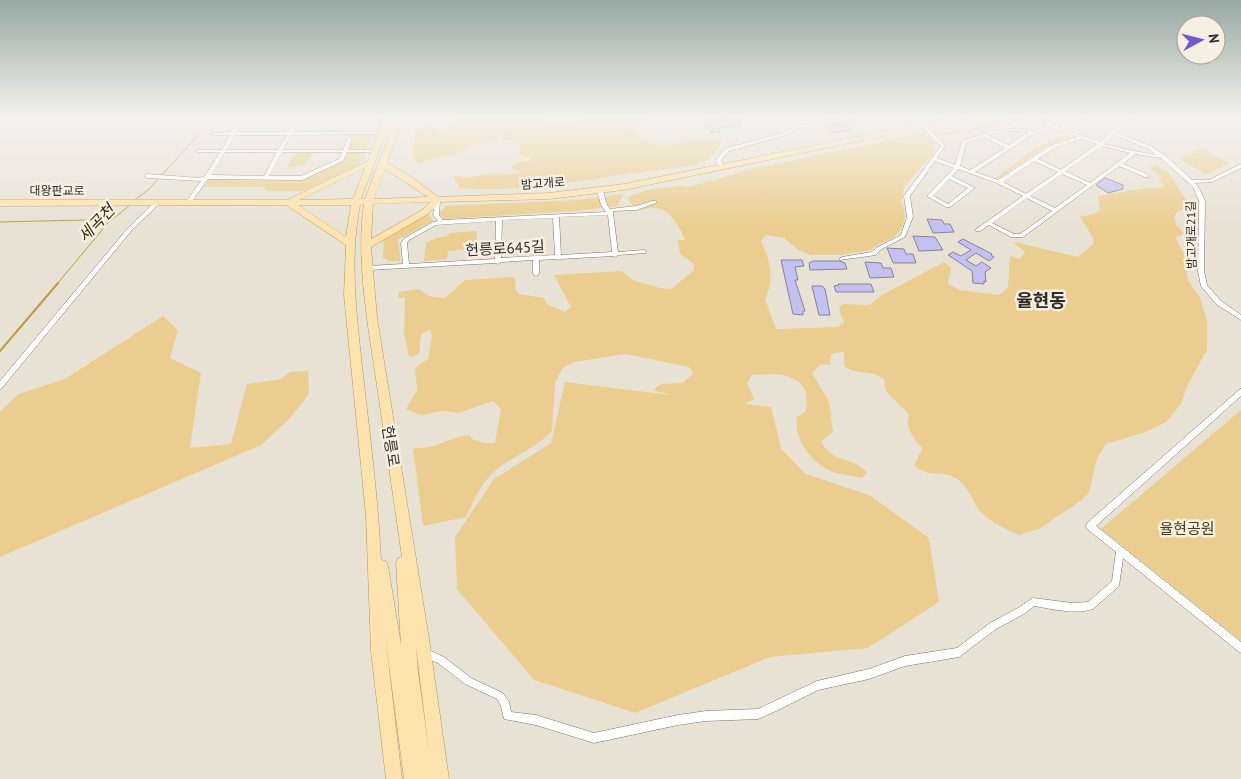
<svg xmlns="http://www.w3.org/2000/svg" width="1241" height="779" font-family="'PT Sans','Noto Sans KR',sans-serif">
<rect width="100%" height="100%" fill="#e8e2d5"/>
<g fill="#ebce8f">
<path d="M478,117H533L546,121L559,122L606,117H720L677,120L674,117C660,117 643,119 631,128C661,164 685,130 722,141C720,146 713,156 709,159C696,167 651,171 634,173C577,181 518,193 460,188L453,176L471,177L498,173L504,175L521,173L511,167C515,160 523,162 530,160L531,157L520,156L519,142L505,140L499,136L452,155L427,160L422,164L415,161L412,154L416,129L431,123C446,142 447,121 461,118C467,117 472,119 478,117Z"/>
<polygon points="1018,117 1028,119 942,137 940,135 940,133"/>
<path d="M919,133C930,135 935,141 935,152L905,185L901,203C907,211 905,225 898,233C892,241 878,242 871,250L841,255H811L800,251L784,238L766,235L761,241C770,260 775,280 765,299L776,329L837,327L844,322L839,309L842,304L869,305L882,295L944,262L951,268L948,284L960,290L999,295L1008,288L1010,256L1020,259L1025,252L1015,244V242L1078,257L1093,244V238L1080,217L1093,214L1100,210L1098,196L1139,189L1165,187L1159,180L1161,177L1149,168L1155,165L1168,172L1187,201L1182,205L1184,209L1177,212L1174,217L1176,225L1183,232V235L1177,236L1176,239L1184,254L1188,280L1200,298L1207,321V350L1187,386L1181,404L1166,422L1146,432L1106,444L1097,458L1089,493L1082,500L1039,529L1019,535C1004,528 987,521 977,507C971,497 967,486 957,479C944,470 928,478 914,466L922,448C913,437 905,429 909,414L886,391L884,379C869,369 856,375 844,366V352L834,353L831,355L830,365L821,364L812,373L829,402L833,432L821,441C830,458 838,456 854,463C858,465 863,469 867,472L863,478C854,476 845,475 836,473C814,466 793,441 797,417L806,411C806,404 808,395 804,388C794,372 768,374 752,375L747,383L754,399L745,404L771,407L781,448L804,473L871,496L929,538L939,602L868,648L770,657L635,713L534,680L457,589L455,537L494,479L551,443L565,382L671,395L653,390L661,384L682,383L693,374L689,367L625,354L574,362L562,369L555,383L552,431C536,448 513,456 495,471C481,483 474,500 466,517L423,526L413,448C435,450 449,437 470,435L472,439L484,443H495L501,409L493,401L459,413L443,411L421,415L406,409L417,390L415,368L428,359L432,336L430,330C418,333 420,342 420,352L415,356L409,357L404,333L405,297L398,298L399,292L419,289L429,296L445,298L465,280L514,277L516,282L515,289L519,294L544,298L547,304L565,312L571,307L554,275L621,271L633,280L660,288L671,289L694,270V264L680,254L678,240H685C681,228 670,209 656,208C650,208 642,210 635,210L627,197L647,190L679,186L689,187L745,171Z"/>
<polygon points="354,135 371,135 364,158 356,166 303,191 267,191 264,187 204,187 210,178 301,180 344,161"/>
<polygon points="1065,135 1069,137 1048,145 998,179 995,178 1037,147"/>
<polygon points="1202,149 1230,163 1206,174 1179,159"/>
<path d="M295,153H313C307,166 300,167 287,167Z"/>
<polygon points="624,194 617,206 576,211 444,219 439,213 446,206 576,200"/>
<polygon points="428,213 433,221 398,240 401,261 390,261 383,258 384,238"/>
<polygon points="477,231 476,248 448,251 447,259 424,261 426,243 436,238 448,236 449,233"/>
<polygon points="163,316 178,330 170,358 201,373 190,448 231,444 247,384 281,379 290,372 308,371 309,394 290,418 261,445 0,557 0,411 19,394 65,379"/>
<polygon points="1241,410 1241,641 1101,529"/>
</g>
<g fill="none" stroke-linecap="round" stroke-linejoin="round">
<g stroke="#bf993f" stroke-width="1">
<polyline points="135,200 148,190 215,117"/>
<polyline points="0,222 85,220 107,223"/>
<polyline points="57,284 108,223 130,205"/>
</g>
<polyline stroke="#bf993f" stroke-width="2" points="0,351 58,283"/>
</g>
<g fill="#c5c0f2" stroke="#858491">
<polygon points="738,119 741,126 719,128 720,132 711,133 709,128 706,128 704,122 708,122 708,120"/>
<polygon points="846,123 852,130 832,133 825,126"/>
<polygon points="1105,178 1123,185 1123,189 1108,193 1096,185"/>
<polygon points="927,219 942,220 944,224 950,224 954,232 933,233"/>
<polygon points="913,236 935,237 943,250 919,251"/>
<polygon points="963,239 992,254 991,255 994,257 989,261 976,253 966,260 976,266 982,262 991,268 985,272 986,282 984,281 984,284 973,283 972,271 948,255 953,252 961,256 971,250 958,242"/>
<polygon points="887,248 904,249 906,254 913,254 916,263 893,263"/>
<polygon points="781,260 802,260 804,266 795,267 798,280 795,280 805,311 803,311 803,315 793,314"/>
<polygon points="813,261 839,261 845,263 847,269 810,270 809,263"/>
<polygon points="865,262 881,263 883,268 891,268 894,277 870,278"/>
<polygon points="838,284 871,284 874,292 836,292 834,286 839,285"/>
<polygon points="812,286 822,286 825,289 830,315 819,315"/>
</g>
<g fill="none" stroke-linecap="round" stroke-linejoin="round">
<defs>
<g id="minor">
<path d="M242,117H246L237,132H288L297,117H301L293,132H382L384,133L382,134L291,135L283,150H343L348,138L350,137L352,138L348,150H376L378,151L376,152H347L343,161L302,180L208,179L190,204L188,205L185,203L201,181L147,178L144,176L147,174L199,178L205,176L220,152H197L195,151L197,150H222L230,135H213L211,134L213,133L232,132ZM235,135H287L278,150H226ZM225,152H277L264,176L211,175ZM282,152H342L339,159L301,176H269Z"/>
<polygon points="841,117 861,117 859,118 800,128 783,136 729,151 721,160 724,167 723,168 719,168 716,160 725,149 731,147 779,134 797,126 842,118"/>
<path d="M914,117H918L945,146L937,158L955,165L962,141L979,135L998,130L1016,128L1033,131L1050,126L1030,117H1036L1065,130L1100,142L1110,133L1072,117H1078L1112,131C1121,123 1131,117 1143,117L1124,125L1116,132L1153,147L1166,156L1192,180H1209L1241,164V168L1212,182L1195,183L1198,186L1205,201L1204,271L1207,285L1220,300L1241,315V320L1216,304L1201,286L1198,271L1199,201L1193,187L1161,158L1135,154L1123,164L1149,175V177H1145L1119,166L1023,237H1011L989,225L980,231H976L975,230L1023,196L997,183L958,169L952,176L975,188L950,207H946L927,196L954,168L935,161L910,196L913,217L905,237L880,250L876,255L840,260V258L842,257L872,252L876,248L901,235L907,217L904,196L941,146L920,126ZM1054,128L1077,137L1052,145L998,180L975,172L1035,133ZM1007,131H1016L1029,132L1009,145L988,135ZM1114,135L1149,149L1156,155L1129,150L1104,144ZM984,137L1005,148L970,170L960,166L966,143ZM1081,139L1097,144L1061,170L1038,159L1056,147ZM1102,146L1130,153L1090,183L1065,171ZM1034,161L1058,172L1026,194L1003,182ZM1062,174L1087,185L1055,208L1030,196ZM949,179L968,188L948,204L933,196ZM1027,198L1052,211L1020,234H1014L992,223Z"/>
<path d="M600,189L603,191L607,205L610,209L636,206L652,201H656V203L637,210L613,211V213L618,252L644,250L647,252L646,253L618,255L615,257L613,256L560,259L558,260L556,259L539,260V274L536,276L533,274V260L501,262L498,264L495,263L368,270L365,268L368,266L403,264L401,243L405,238L433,222L438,221L433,215L435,199H439L440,200L439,215L443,220L606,212L601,205L597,191ZM608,215L612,252L561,255L559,217ZM553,218L555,255L501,258L502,220ZM496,221L495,259L409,264L407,243L409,240L436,225Z"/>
<polygon points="157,201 160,203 159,204 132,230 2,388 0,389 0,381 128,228 155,202"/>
<path d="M1241,389V396L1096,526L1241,642V653L1238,651L1123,558L1119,586L1093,609C1075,615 1053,609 1034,606L1024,614L996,629L959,657L905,666L869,679L818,690L776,711L758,719L706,721L678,725L594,743L536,725L504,719L501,706L497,699L465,684L438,663L421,656L419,653L421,650L424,648L444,657L471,678L503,693L509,702L511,712L536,715L594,733L678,715L706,711L758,709L817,681L869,669L905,656L957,648L990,623L1018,608L1033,598L1072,603L1088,602L1112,581L1116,552L1087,529L1086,526L1087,523L1239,390Z"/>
</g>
<path id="primary" d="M384,117H392L361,199H365L396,117H404L387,163L407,174L438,197L549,193L624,184L955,117H969L965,119L624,190L549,199L440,202L428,214L371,247L377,318L429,639L449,779H404L385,634L402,779H386L371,651L366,515L344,295L346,245L286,205L0,206V200H287L368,161ZM365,168L353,199L299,200ZM385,169L428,197L374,199ZM430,202L422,210L371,239L373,204ZM364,204C356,256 367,320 375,372C384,433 393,495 402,557L398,558L396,563L401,645L388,566L386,561L381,560C378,498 370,436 363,375C357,318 349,261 360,205ZM298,205H351L346,237ZM416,647L429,751L418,672Z"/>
</defs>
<use href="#minor" stroke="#7c766a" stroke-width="1"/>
<use href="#primary" stroke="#b3975c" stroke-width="1"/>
<use href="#minor" fill="#fff" fill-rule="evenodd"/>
<use href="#primary" fill="#fce3ae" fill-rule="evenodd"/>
</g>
<linearGradient id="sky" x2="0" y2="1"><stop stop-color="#97a9a4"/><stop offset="0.52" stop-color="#f5f2ec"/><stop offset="1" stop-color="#f5f2ec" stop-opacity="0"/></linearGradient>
<rect width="1241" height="226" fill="url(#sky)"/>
<g text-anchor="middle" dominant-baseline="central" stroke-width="5" stroke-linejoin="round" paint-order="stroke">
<g font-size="12" fill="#2e2c27" stroke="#f6efe2">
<text transform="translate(543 183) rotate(-4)">밤고개로</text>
<text x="57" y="190">대왕판교로</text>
<text transform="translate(1191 235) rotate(-91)">밤고개로21길</text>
</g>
<g font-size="15" fill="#2e2c27" stroke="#f6efe2">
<text transform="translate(505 248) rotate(-3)">헌릉로645길</text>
<text transform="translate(391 446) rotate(81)">헌릉로</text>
</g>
<g font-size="15" fill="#4d3d17" stroke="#f6efe2">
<text x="1187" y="528">율현공원</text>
</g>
<g font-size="16" font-style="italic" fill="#3b2b03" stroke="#f6efe2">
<text transform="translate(96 223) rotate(-46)">세곡천</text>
</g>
<g font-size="18" font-weight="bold" fill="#2e2c27" stroke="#f6efe2">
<text x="1041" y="300">율현동</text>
</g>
</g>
<g transform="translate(1201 40) rotate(83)"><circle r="24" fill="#f6efe2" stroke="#a6a197"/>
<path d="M0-4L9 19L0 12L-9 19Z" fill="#7259d3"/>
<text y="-8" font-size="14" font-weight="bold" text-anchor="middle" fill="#2e2c27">N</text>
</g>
</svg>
